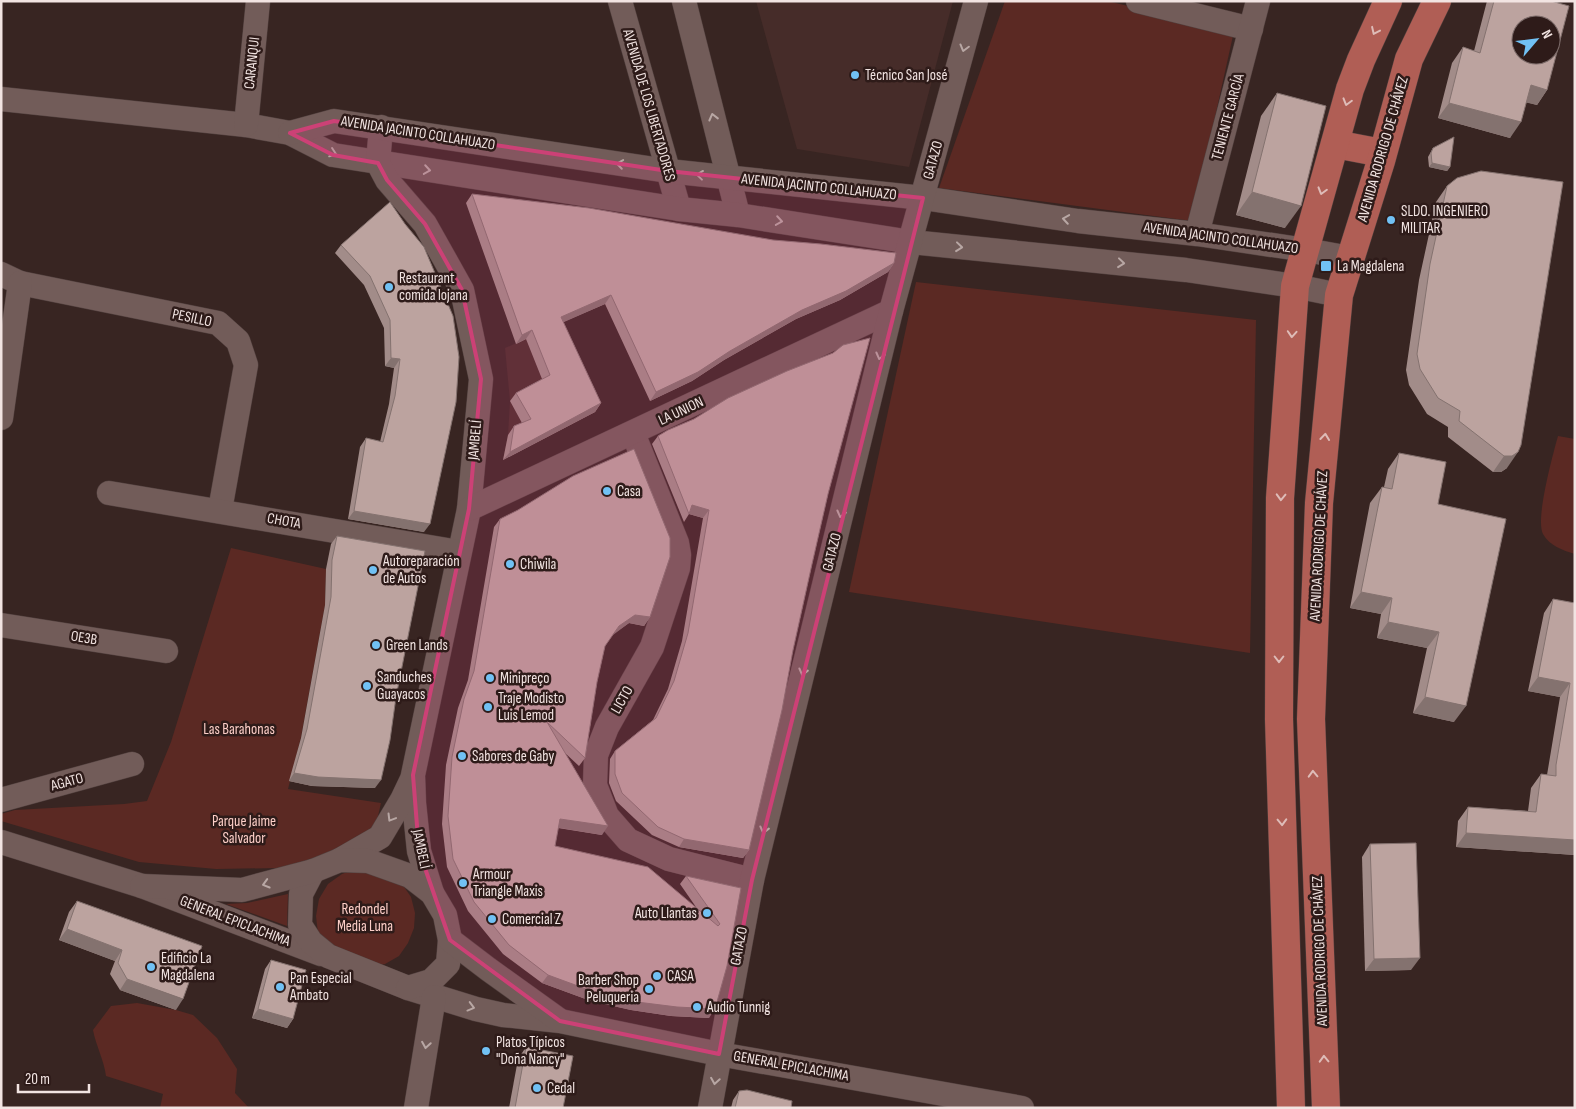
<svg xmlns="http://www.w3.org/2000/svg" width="1576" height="1109" font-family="'Sofia Sans Condensed',sans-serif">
<rect width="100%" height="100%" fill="#382522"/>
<g fill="#462c29">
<polygon points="756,1 953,1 909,167 797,149"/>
<polygon points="555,326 595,412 503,460 508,435 510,401 505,348"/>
</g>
<g fill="#5b2923">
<polygon points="1005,1 1107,1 1234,31 1192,221 939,188"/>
<polygon points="916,282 1256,320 1250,653 849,592"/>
<path d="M1558,436L1575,439V554C1562,550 1550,546 1543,534C1535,519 1553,454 1558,436Z"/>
<polygon points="231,548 326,569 325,605 301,737 288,789 381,803 375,829 333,854 278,868 216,869 139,862 1,821 1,814 15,810 124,804 147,801 171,742"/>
<polygon points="358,868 402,884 411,897 415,913 414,928 408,943 399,956 385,964 370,968 354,966 318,933 316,916 319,899 328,884 342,874"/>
<polygon points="288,894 287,926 226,904 247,903"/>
<path d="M137,1003L176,1010L193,1015L217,1038L237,1069L235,1093L249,1108H160L163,1094L106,1076C104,1060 96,1046 93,1030L111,1006Z"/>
</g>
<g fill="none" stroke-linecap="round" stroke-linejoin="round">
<defs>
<g id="minor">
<polyline points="620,1 679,209"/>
<polyline points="684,1 738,215"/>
<polyline points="1138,1 1251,29"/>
<polyline points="1,99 246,125 290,133 333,155 679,209 738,215 911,242 1186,270 1295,286 1339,295"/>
<polyline points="246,125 258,1"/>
<polyline points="381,127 378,163 387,180 425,224 462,290 481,379 469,509 413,775 414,803 419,851 432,893"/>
<polyline points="290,133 334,121 668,171 923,198 1078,221 1197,234 1306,250 1350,258"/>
<polyline points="1197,234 1258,1"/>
<polyline points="1,274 20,283 218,323 238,341 246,365 220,510"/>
<polyline points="1,418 20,283"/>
<polyline points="633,433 677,543 679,555 678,568 652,647 607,727 596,755 595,785 607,816 628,840 669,859 752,880"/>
<polyline points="109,493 459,552"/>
<polyline points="469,509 891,311"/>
<polyline points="1,625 166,651"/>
<polyline points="1,800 132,764"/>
<polyline points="1,842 142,886 321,954"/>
<polyline points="340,860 380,837 402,800 412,779"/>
<polyline points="313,871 301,894 300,925 311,942 328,956 408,988 476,1009 503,1015 560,1021 719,1054 1022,1108"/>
<polyline points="142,886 242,890 313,871 340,860 368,861 410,876 432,893 445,915 450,940 448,964 431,981 408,988"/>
<polyline points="450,940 488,969 559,1020"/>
<polyline points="416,1108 434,997"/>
<polyline points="710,1108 752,880 891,311 976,1"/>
</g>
<g id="major">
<polyline points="1335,144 1382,153"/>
<polyline points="1291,1108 1279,719 1280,498 1295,286 1350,89 1361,60 1388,1"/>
<polyline points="1326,1108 1311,719 1319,503 1339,295 1381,161 1409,59 1437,1"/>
</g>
</defs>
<use href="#minor" stroke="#52413f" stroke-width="25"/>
<use href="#major" stroke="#52413f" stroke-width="29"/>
<use href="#minor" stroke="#725c59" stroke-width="24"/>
<use href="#major" stroke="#b05e55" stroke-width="28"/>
</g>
<g fill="#a28c89">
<polygon points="1487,1 1551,1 1547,90 1537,105 1526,102 1510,138 1438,118 1452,63 1463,47 1474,51"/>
<polygon points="1277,93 1285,228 1236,215 1261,116"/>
<polygon points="1433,148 1450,167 1447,171 1429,167 1428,157"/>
<polygon points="1447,186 1507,468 1501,472 1493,472 1448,437 1448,427 1427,414 1409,385 1406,370 1419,280 1436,202"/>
<polygon points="472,194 894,263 888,272 840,300 796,319 724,360 692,381 650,401 605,304 563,322 601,403 595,412 503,460 508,435 514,426 522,423 510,401 516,393 542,379 526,339 516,344 466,203"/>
<polygon points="390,202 424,532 348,519 360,447 366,438 380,442 389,404 394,368 385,366 384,328 364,285 335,253 341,245"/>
<polygon points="658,436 828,494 812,564 749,850 743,858 679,847 652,835 616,801 609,783 610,759 615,751 653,720 668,689 682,641 703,518 689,514 684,522 652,444"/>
<polygon points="1399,453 1438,504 1454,722 1413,713 1427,648 1377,638 1381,614 1350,608 1370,503 1382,487 1384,487 1388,469"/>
<polygon points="500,519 650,617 644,626 629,623 613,634 605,646 597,682 585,758 579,766 565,753 602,835 558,828 555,846 696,907 680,884 686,876 741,888 709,1018 671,1016 631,1010 591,1001 542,983 503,954 468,911 447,867 442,824 446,765 458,708 468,680 494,527"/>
<polygon points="337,536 375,788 312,786 289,781 301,738 325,605 326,569 331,544"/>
<polygon points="1553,599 1574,603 1575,601 1575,855 1456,847 1458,821 1468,807 1528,811 1531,788 1541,774 1547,775 1560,697 1528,691 1544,613"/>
<polygon points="1370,844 1411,970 1365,971 1362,857"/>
<polygon points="77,901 176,1010 120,990 110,974 115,961 59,940 69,912"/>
<polygon points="271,960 293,1019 287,1028 252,1018 265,969"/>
<polygon points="526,1047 563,1108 509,1108 518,1059"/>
<polygon points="739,1091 791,1108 731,1108 733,1100"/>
</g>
<g fill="#84726f">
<polygon points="1531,85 1547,90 1537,105 1520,101"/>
<polygon points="1449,103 1521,122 1510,138 1438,118"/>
<polygon points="1432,163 1450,167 1447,171 1429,167"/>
<polygon points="1252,192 1301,206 1285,228 1236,215"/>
<polygon points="894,263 888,272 840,300 796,319 724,360 692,381 650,401 656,392 802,310"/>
<polygon points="611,295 605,304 555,326 561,317"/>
<polygon points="532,330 526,339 516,344 522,335"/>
<polygon points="391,358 400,359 394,368 385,366"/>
<polygon points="601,403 595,412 503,460 510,452"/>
<polygon points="1518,452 1507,468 1501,472 1493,472 1504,456"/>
<polygon points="692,505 709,510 703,518 689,514"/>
<polygon points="354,511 430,524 424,532 348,519"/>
<polygon points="1361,592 1392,598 1381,614 1350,608"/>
<polygon points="635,615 650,617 644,626 629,623 613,635 619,626"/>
<polygon points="1388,622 1439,632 1427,648 1377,638"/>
<polygon points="1538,677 1570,683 1560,697 1528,691"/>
<polygon points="1425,697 1466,706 1454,722 1413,713"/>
<polygon points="294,773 381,780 375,788 312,786 289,781"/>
<polygon points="560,819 608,826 602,835 554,827"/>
<polygon points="1466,833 1575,840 1575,855 1456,847"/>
<polygon points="684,839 749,850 743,858 679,847"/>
<polygon points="67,929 122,950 115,961 59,940"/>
<polygon points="1420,958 1411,970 1365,971 1374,959"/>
<polygon points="548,975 715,1009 709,1018 671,1016 631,1010 591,1001 542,983"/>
<polygon points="127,979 183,999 176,1010 120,990"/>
<polygon points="258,1009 293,1019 287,1028 252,1018"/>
</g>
<g fill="#bca39f" stroke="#84726f" fill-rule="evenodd">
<path d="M1494,1H1551L1569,6L1547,90L1531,85L1521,122L1449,103L1463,47L1480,53ZM1521,25H1551V55H1521Z"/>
<polygon points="1277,93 1326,106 1301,206 1252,192"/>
<polygon points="1454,137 1450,167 1432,163 1431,153 1433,148"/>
<polygon points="1481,171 1563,182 1521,445 1518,452 1512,456 1504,456 1459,421 1460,411 1438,398 1420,369 1417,354 1430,264 1447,186 1457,178"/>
<polygon points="472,194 589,208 773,240 821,244 896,253 894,263 846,291 802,310 730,351 698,372 656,392 611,295 561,317 601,403 510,452 514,426 531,419 516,393 550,375 532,330 522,335"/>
<polygon points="390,202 405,224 424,247 453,316 459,357 456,402 430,524 354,511 366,438 383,442 395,396 400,359 391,358 390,320 370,276 341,245"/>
<polygon points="870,338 828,494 812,564 793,650 782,710 749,850 684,839 658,827 622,793 615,774 615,751 656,718 674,681 688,633 709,510 692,505 689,514 658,436 668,430 694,419 728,398 787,371 833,353 843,345"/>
<polygon points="634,449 670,538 670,557 650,617 635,615 619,626 605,646 597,682 585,758 547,722 608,826 560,819 555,846 648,867 718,926 720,924 686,876 741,888 727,966 715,1009 677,1007 637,1002 597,993 548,975 509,945 474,902 453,859 448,816 452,757 464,699 474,671 500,519 518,510 573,476"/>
<polygon points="1399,453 1446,462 1438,504 1506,519 1466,706 1425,697 1439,632 1388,622 1392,598 1361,592 1382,487 1392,489"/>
<polygon points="337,536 425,551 396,697 390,740 381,780 318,777 294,773 307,729 331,597 332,560"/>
<polygon points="1553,599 1575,603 1575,840 1466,833 1468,807 1536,812 1541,774 1556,776 1556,765 1570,683 1538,677"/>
<polygon points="1416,843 1420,958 1374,959 1370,844"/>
<polygon points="77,901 202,946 183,999 127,979 118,963 122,950 67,929"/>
<polygon points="271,960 306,970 293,1019 258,1009"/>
<polygon points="526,1047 573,1056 563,1108 515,1108"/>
<polygon points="747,1090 792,1101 791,1108 735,1108 739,1091"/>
</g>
<defs><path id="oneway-chevron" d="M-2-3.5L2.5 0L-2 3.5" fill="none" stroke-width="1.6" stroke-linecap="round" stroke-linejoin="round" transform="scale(1.25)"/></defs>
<g stroke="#debcb8">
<use href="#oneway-chevron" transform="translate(1375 31) rotate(115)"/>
<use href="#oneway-chevron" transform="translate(1347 102) rotate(106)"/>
<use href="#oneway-chevron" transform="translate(1322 191) rotate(106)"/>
<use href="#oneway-chevron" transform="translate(1292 334) rotate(94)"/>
<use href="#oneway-chevron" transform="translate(1325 437) rotate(-84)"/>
<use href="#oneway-chevron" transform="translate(1281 497) rotate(92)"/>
<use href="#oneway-chevron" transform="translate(1279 659) rotate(90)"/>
<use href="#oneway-chevron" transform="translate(1313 774) rotate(-92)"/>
<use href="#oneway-chevron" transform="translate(1282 822) rotate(88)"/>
<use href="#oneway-chevron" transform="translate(1324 1059) rotate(-92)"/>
</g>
<g stroke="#b8a7a4">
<use href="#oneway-chevron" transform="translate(964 48) rotate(105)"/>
<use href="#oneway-chevron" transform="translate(713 117) rotate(-104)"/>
<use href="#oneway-chevron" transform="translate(333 153) rotate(19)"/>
<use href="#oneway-chevron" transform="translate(620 164) rotate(-171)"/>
<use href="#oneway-chevron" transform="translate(427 170) rotate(9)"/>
<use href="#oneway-chevron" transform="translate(700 175) rotate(-173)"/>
<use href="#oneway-chevron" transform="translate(1066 219) rotate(-171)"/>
<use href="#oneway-chevron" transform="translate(779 221) rotate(9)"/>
<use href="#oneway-chevron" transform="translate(959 247) rotate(6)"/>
<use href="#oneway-chevron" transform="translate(1121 263) rotate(6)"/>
<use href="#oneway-chevron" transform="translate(880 356) rotate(104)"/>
<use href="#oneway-chevron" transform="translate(841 514) rotate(104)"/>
<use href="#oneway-chevron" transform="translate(803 672) rotate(104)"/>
<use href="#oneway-chevron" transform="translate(391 818) rotate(121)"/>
<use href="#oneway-chevron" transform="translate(764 830) rotate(104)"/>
<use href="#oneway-chevron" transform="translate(266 884) rotate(164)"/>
<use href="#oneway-chevron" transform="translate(471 1007) rotate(15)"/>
<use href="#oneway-chevron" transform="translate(426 1045) rotate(99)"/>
<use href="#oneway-chevron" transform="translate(715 1081) rotate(99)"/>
</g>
<path fill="#cc4176" fill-opacity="0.2" stroke="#cc4176" stroke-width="4" stroke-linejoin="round" d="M334,121L668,171L923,198L752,880L719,1054L560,1021L450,940L419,851L413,775L469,509L481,379L462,290L425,224L387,180L378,163L333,155L290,133Z"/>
<g fill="#71c1f4" stroke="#2e1b19" stroke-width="2">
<circle cx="855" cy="75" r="5"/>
<circle cx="1391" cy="220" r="5"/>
<rect x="1320" y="260" width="12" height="12" rx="2.5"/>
<circle cx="389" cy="287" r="5"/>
<circle cx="607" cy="491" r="5"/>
<circle cx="510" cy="564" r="5"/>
<circle cx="373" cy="570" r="5"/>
<circle cx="376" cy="645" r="5"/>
<circle cx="490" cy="678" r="5"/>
<circle cx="367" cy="686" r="5"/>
<circle cx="488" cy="707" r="5"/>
<circle cx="462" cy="756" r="5"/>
<circle cx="463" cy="883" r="5"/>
<circle cx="707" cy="913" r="5"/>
<circle cx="492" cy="919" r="5"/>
<circle cx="151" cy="967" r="5"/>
<circle cx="657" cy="976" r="5"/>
<circle cx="280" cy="987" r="5"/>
<circle cx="649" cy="989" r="5"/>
<circle cx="697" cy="1007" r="5"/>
<circle cx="486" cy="1051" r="5"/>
<circle cx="537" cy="1088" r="5"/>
</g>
<g text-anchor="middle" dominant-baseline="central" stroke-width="5" stroke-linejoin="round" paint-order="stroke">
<g font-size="15" fill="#f2e4e2" stroke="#2e1b19">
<text transform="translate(252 63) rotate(-84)">CARANQUI</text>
<text transform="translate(649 105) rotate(74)">AVENIDA DE LOS LIBERTADORES</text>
<text transform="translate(1228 117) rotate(-75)">TENIENTE GARCÍA</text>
<text transform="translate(418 133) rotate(9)">AVENIDA JACINTO COLLAHUAZO</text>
<text transform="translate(1383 149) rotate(-74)">AVENIDA RODRIGO DE CHÁVEZ</text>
<text transform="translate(933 160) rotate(-75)">GATAZO</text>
<text transform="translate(819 187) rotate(6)">AVENIDA JACINTO COLLAHUAZO</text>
<text transform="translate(1221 238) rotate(8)">AVENIDA JACINTO COLLAHUAZO</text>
<text transform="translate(192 318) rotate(12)">PESILLO</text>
<text transform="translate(681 411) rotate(-25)">LA UNION</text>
<text transform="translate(475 440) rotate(-85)">JAMBELÍ</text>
<text transform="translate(284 521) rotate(10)">CHOTA</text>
<text transform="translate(1319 546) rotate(-87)">AVENIDA RODRIGO DE CHÁVEZ</text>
<text transform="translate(832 552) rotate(-76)">GATAZO</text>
<text transform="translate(84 638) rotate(9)">OE3B</text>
<text transform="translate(622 700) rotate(-60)">LICTO</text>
<text transform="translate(67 782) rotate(-15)">AGATO</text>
<text transform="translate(421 849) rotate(78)">JAMBELÍ</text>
<text transform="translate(235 921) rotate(21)">GENERAL EPICLACHIMA</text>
<text transform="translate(739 946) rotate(-79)">GATAZO</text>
<text transform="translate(1320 951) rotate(-92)">AVENIDA RODRIGO DE CHÁVEZ</text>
<text transform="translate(791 1066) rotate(10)">GENERAL EPICLACHIMA</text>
</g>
<g font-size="15" fill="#f2e4e2" stroke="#2e1b19" text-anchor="start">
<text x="865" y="75">Técnico San José</text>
<text x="1401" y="211">SLDO. INGENIERO<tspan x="1401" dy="17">MILITAR</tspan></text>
<text x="1337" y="266">La Magdalena</text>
<text x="399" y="278">Restaurant<tspan x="399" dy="17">comida lojana</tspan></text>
<text x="617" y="491">Casa</text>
<text x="383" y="561">Autoreparación<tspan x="383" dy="17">de Autos</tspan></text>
<text x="520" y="564">Chiwila</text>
<text x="386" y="645">Green Lands</text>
<text x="377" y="677">Sanduches<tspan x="377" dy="17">Guayacos</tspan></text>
<text x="500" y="678">Minipreço</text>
<text x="498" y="698">Traje Modisto<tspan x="498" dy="17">Luis Lemod</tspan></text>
<text x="472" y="756">Sabores de Gaby</text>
<text x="473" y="874">Armour<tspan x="473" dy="17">Triangle Maxis</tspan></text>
<text x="697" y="913" text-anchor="end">Auto Llantas</text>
<text x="502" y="919">Comercial Z</text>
<text x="161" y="958">Edificio La<tspan x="161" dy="17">Magdalena</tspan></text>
<text x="667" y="976">CASA</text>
<text x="290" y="978">Pan Especial<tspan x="290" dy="17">Ambato</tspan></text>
<text x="639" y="980" text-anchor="end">Barber Shop<tspan x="639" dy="17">Peluqueria</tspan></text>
<text x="707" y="1007">Audio Tunnig</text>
<text x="496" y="1042">Platos Típicos<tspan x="496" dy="17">"Doña Nancy"</tspan></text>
<text x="547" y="1088">Cedal</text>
</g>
<g font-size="15" fill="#fdcfc8" stroke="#2e1b19">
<text x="239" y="729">Las Barahonas</text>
<text x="244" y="821">Parque Jaime<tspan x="244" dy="17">Salvador</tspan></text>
<text x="365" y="909">Redondel<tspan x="365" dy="17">Media Luna</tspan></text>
</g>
</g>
<rect width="1576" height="1109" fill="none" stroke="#f2e4e2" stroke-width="5"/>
<g transform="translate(1536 40) rotate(62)"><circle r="24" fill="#2e1b19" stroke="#7c6b69"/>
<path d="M0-4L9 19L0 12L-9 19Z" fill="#71c1f4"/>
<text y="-8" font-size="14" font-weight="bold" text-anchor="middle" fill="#f2e4e2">N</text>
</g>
<path d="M18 1084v8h71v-8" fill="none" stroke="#f2e4e2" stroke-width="2.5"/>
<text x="25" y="1084" font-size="15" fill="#f2e4e2" stroke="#2e1b19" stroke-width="4" paint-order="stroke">20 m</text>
</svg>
